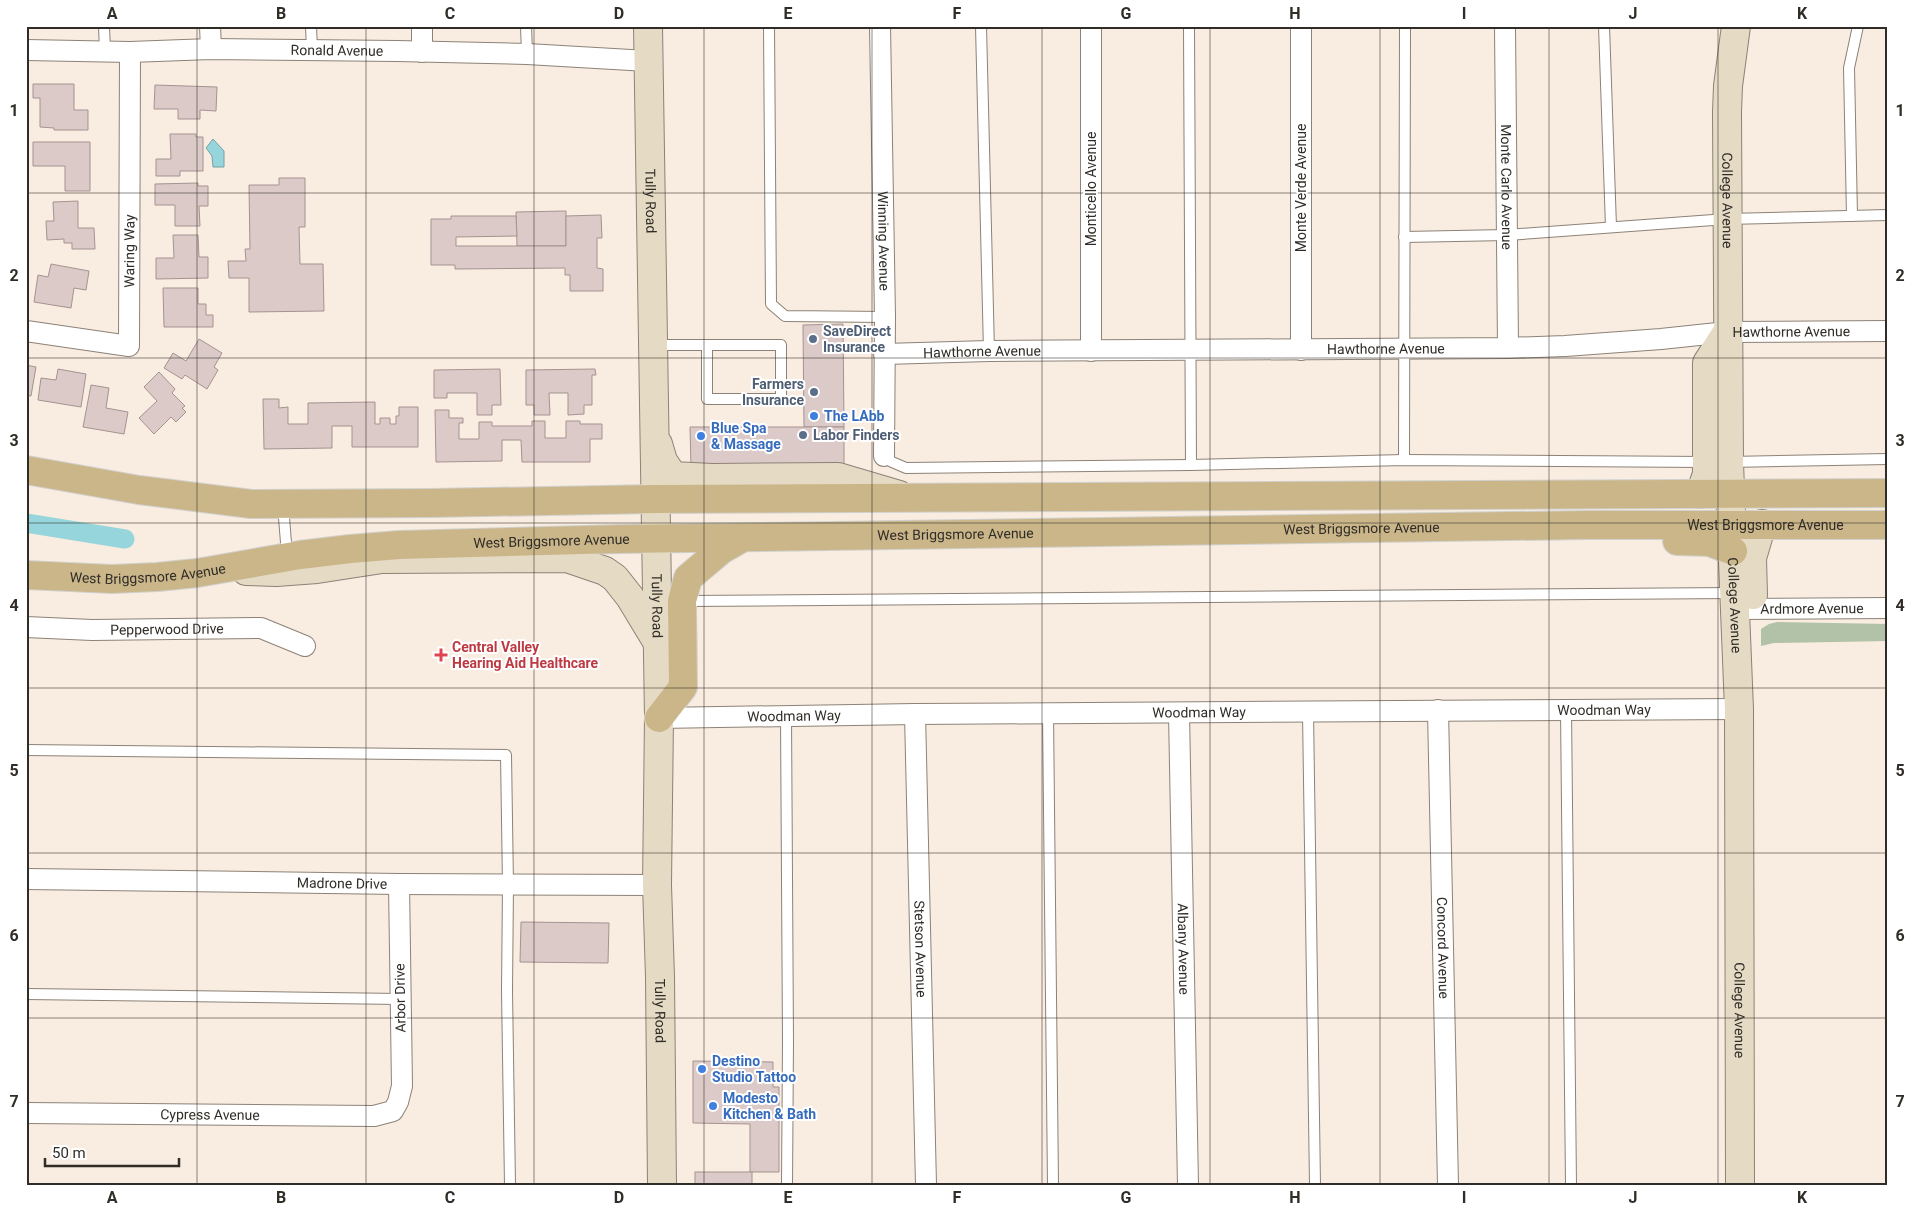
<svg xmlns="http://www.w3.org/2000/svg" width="1914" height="1211" font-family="Roboto,sans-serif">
<rect width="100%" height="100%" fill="#f9ece0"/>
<polygon fill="#b2c2a8" points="1777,622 1888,624 1888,641 1774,643 1761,646 1761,629 1769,624"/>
<polygon fill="#95d5db" stroke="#77a2a5" points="213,139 224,151 224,167 213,167 212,156 206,148"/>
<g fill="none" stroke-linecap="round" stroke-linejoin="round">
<polyline stroke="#95d5db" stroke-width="19" points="26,523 125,539"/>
</g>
<g fill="#dccac8" stroke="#a49391">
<polygon points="33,84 74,84 74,110 88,110 88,130 54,130 54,128 40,127 40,98 33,98"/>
<polygon points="155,85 217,87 216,111 200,110 200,119 178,119 178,109 154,109"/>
<polygon points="170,134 196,134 196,137 203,137 203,171 180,171 180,176 156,176 156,159 171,159"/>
<polygon points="33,142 90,142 90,191 65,191 65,166 33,166"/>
<polygon points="279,178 305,178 305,227 299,227 300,264 323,264 324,311 249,312 249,278 229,278 228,261 246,261 245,249 250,249 249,185 279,185"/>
<polygon points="198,183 198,186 208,186 208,206 199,206 200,226 175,226 175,205 155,205 155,184"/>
<polygon points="78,201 78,228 94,228 95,249 72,249 72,243 64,243 64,239 47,240 46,221 54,221 53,202"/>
<polygon points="566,211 566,246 517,246 516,212"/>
<polygon points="601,215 602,238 597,238 597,268 603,269 603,291 570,291 570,275 565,275 565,268 455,269 455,265 431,265 431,219 451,219 451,216 516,216 517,236 456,237 456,246 566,246 566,216"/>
<polygon points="173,235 198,235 199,257 208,257 208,278 156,279 156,258 174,258"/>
<polygon points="51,264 89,271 86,290 74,288 71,308 34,302 38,275 48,277"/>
<polygon points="163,288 198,288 198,304 206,304 206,315 213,315 213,327 164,327"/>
<polygon points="843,324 844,427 804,427 803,325"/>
<polygon points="199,339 222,353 214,367 218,370 207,389 185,375 182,379 164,368 173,353 186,361"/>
<polygon points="26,365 36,367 31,396 26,395"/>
<polygon points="58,369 86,374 81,407 38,400 41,378 56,380"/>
<polygon points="500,369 501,405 492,405 492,415 477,415 477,393 447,393 447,398 434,398 434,370"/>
<polygon points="595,369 596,375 592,375 592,405 584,405 584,414 568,415 568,393 549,393 550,415 534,415 534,405 526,405 526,370"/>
<polygon points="159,372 175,389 172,393 185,406 182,408 186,412 176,422 171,417 154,434 139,418 157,401 144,387"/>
<polygon points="91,385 109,388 106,408 128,412 124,434 83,427"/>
<polygon points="263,399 279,399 279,408 288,407 288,424 308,424 308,403 375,402 375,424 380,424 380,418 390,418 390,424 396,424 396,416 399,416 399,407 418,407 418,447 352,447 352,426 332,426 332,448 264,449"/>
<polygon points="435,410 449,410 449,418 463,418 463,423 459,423 459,439 479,439 479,422 492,422 492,426 532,426 532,421 545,421 545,438 566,438 566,421 580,421 580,424 602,424 602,439 590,439 590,462 522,462 521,440 502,440 502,461 436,462"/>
<polygon points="690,427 844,427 844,466 691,467"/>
<polygon points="521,922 609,923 608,963 520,962"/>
<polygon points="693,1061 773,1062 773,1087 779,1087 779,1172 750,1172 750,1124 693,1123"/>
<rect x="695" y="1172" width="57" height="13"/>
</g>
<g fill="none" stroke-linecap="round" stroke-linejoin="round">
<defs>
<g id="lane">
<polyline points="104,26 105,52"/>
<polyline points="311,26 312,50"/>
<polyline points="526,26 527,54"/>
<polyline points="769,26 771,304 785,316 885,317"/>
<polyline points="981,26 989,351"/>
<polyline points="1189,26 1191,465"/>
<polyline points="1604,26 1611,227"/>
<polyline points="1852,216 1849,68 1858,26"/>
<polyline points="1404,237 1507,235 1727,219 1888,215"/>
<polyline points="654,345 781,345 781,399 707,399 707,345"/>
<polyline points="884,456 892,462 906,468 1191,465 1404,460 1707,462"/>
<polyline points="1404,460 1405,26"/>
<polyline points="1729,462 1888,459"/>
<polyline points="283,505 287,555"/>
<polyline points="684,601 1734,593"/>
<polyline points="1566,710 1571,1185"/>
<polyline points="1308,712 1315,1185"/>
<polyline points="1048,713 1053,1185"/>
<polyline points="786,715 788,1041 787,1185"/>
<polyline points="26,750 506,755 508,885 507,991 510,1185"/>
<polyline points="26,994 400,999"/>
</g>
<g id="street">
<polyline points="210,26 211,49"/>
<polyline points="422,26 422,52"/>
<path id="s1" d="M880,26L885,317L884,456"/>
<polyline points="1091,26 1091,351"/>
<polyline points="1301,26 1301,350"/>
<path id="s2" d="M1505,26L1508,348"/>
<path id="s3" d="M26,50L130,52L211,49L397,51L527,54L648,61"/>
<path id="s4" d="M26,331L129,346L130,52"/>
<path id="s5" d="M884,354L989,351L1508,348L1565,346L1661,339L1727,332L1888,331"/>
<path id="s6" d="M1736,609L1888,608"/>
<path id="s7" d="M26,627L92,630L261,628L305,646"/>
<path id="s8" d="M1438,710L1448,1185"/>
<path id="s9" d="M1179,713L1188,1185"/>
<path id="s10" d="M915,714L926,1185"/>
<path id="s11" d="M659,718L915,714L1739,709"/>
<path id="s12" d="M26,879L399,884L657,885"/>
<path id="s13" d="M26,1113L374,1116L393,1111L398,1102L402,1086L399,884"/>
</g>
<g id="secondary">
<path id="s14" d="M648,26L659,718L657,885L660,977L662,1185"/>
<path id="s15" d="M1736,26L1728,86L1727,112L1729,463L1739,709L1740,1185"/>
<polyline points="658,444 663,461 673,476 712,478 838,477 899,495"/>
<polyline points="1700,494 1707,474 1707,363 1727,332"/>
<polyline points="246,571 276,572 317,569 382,559 567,558 605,571 615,578 630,597 656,640"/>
<polyline points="1753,595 1752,558 1762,524"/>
</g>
<g id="primary">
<polyline points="26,470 139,490 251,504 432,503 655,499 1888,493"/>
<polyline points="1677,541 1709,542 1733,551"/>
<path id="s16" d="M26,575L112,579L157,577L197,573L300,555L350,549L399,545L620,539L1586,525H1888"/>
<polyline points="659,718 683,687 682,601 688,578 721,550 742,538"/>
</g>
</defs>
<use href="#lane" stroke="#8d8277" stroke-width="12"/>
<use href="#street" stroke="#8d8277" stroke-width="22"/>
<use href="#secondary" stroke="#8d8277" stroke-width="30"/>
<use href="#primary" stroke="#d1d1cf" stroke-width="30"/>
<use href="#lane" stroke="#fff" stroke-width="10"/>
<use href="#street" stroke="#fff" stroke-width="20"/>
<use href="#secondary" stroke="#e5dac4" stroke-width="28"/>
<use href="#primary" stroke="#cab689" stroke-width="28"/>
</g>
<path fill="none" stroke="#302c27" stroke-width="1" stroke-opacity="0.55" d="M197,26V1185M366,26V1185M534,26V1185M704,26V1185M872,26V1185M1042,26V1185M1210,26V1185M1380,26V1185M1549,26V1185M1718,26V1185M26,193H1888M26,358H1888M26,523H1888M26,688H1888M26,853H1888M26,1018H1888"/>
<g fill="#5c6f8a" stroke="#fff" stroke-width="2">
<circle cx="813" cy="339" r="5"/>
<circle cx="814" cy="392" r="5"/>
<circle cx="803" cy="435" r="5"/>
</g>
<g fill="#3f7fe0" stroke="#fff" stroke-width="2">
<circle cx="814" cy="416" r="5"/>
<circle cx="701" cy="436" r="5"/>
<circle cx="702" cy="1069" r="5"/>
<circle cx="713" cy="1106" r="5"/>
</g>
<path fill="#e0444e" stroke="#fff" stroke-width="2" d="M438.5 647.5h5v5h5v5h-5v5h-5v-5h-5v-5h5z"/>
<g text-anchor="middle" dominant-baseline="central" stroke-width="4" stroke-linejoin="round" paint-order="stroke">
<g font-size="14" fill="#302c27" stroke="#fff">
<text stroke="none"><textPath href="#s3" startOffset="311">Ronald Avenue</textPath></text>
<text stroke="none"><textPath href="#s2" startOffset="161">Monte Carlo Avenue</textPath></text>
<text transform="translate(1301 188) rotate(-90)">Monte Verde Avenue</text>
<text transform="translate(1091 189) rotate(-90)">Monticello Avenue</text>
<text stroke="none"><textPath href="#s15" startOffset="175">College Avenue</textPath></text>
<text stroke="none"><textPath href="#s14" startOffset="175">Tully Road</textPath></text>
<text stroke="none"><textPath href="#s1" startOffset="215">Winning Avenue</textPath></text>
<text stroke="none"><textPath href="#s4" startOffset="199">Waring Way</textPath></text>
<text stroke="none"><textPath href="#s5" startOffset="908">Hawthorne Avenue</textPath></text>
<text stroke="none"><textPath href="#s5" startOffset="502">Hawthorne Avenue</textPath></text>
<text stroke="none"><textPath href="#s5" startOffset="98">Hawthorne Avenue</textPath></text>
<text stroke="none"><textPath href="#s16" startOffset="1742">West Briggsmore Avenue</textPath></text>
<text stroke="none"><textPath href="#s16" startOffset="1338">West Briggsmore Avenue</textPath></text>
<text stroke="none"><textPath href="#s16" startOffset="932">West Briggsmore Avenue</textPath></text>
<text stroke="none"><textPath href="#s16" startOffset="528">West Briggsmore Avenue</textPath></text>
<text stroke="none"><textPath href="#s16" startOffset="122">West Briggsmore Avenue</textPath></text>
<text stroke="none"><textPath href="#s15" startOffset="580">College Avenue</textPath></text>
<text stroke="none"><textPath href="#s14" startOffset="580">Tully Road</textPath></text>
<text stroke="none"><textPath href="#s6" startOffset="76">Ardmore Avenue</textPath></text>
<text stroke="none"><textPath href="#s7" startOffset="141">Pepperwood Drive</textPath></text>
<text stroke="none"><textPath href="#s11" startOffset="945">Woodman Way</textPath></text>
<text stroke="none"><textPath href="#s11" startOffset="540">Woodman Way</textPath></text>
<text stroke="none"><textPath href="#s11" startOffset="135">Woodman Way</textPath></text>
<text stroke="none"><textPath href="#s12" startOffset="316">Madrone Drive</textPath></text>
<text stroke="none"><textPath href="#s8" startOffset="238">Concord Avenue</textPath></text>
<text stroke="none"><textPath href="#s10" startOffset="235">Stetson Avenue</textPath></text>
<text stroke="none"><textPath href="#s9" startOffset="236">Albany Avenue</textPath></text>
<text transform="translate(400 998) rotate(-91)">Arbor Drive</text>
<text stroke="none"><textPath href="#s14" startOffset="985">Tully Road</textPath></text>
<text stroke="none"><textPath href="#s15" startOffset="985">College Avenue</textPath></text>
<text stroke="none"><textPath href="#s13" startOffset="184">Cypress Avenue</textPath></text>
</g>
<g font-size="14" font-weight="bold" fill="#4e5e75" stroke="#fff" text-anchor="start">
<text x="823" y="331">SaveDirect<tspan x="823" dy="16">Insurance</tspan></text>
<text x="804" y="384" text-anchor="end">Farmers<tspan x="804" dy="16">Insurance</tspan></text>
<text x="813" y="435">Labor Finders</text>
</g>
<g font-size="14" font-weight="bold" fill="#366cbe" stroke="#fff" text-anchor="start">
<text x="824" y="416">The LAbb</text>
<text x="711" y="428">Blue Spa<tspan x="711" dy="16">&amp; Massage</tspan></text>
<text x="712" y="1061">Destino<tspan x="712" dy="16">Studio Tattoo</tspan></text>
<text x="723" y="1098">Modesto<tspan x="723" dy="16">Kitchen &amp; Bath</tspan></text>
</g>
<g font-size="14" font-weight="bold" fill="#be3a42" stroke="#fff" text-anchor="start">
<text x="452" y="647">Central Valley<tspan x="452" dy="16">Hearing Aid Healthcare</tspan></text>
</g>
</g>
<rect width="1914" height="1211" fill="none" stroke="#ffffff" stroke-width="55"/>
<path d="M45 1158v8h134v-8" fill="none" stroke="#302c27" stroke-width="2.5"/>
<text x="52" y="1158" font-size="15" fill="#302c27" stroke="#ffffff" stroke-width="4" paint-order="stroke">50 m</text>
<rect x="28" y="28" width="1858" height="1156" fill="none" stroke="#302c27" stroke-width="2"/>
<g font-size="16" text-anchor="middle" font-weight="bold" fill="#302c27">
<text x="112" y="19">A</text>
<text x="281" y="19">B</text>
<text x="450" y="19">C</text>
<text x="619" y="19">D</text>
<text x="788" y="19">E</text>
<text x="957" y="19">F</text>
<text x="1126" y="19">G</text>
<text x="1295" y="19">H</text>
<text x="1464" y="19">I</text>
<text x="1633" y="19">J</text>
<text x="1802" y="19">K</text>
<text x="14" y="116">1</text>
<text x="1900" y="116">1</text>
<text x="14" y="281">2</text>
<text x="1900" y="281">2</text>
<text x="14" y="446">3</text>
<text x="1900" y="446">3</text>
<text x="14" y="611">4</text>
<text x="1900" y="611">4</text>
<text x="14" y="776">5</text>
<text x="1900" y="776">5</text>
<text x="14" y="941">6</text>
<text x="1900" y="941">6</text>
<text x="14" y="1107">7</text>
<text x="1900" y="1107">7</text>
<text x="112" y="1203">A</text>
<text x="281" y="1203">B</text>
<text x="450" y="1203">C</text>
<text x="619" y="1203">D</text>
<text x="788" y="1203">E</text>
<text x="957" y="1203">F</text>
<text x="1126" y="1203">G</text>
<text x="1295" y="1203">H</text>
<text x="1464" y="1203">I</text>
<text x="1633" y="1203">J</text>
<text x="1802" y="1203">K</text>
</g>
</svg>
